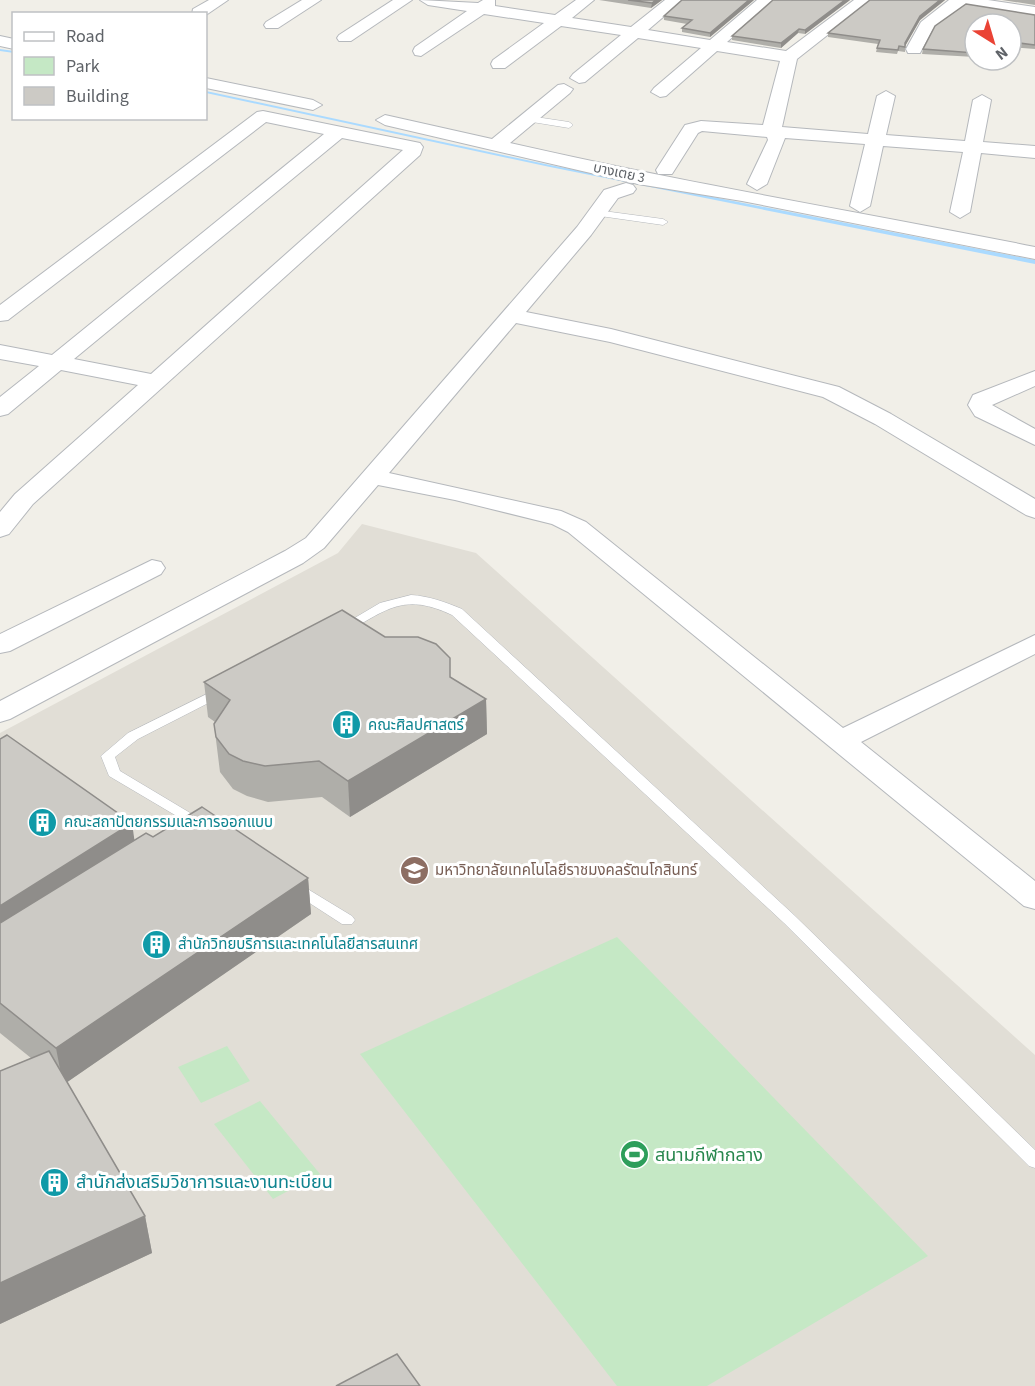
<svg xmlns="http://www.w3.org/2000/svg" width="1035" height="1386" font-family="'Source Sans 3','Noto Sans Thai',sans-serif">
<rect width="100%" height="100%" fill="#f1efe8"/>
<polygon fill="#e1ded6" points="362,524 476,553 1035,1055 1035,1386 0,1386 0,733 338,553"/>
<g fill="#c5e8c5">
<polygon points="617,937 928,1256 707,1386 617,1386 360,1054"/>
<polygon points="227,1046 250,1081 201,1103 178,1067"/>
<polygon points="260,1101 320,1174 273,1199 214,1124"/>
</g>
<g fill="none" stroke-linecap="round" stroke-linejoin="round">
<g fill="#aadaff" fill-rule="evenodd">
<polygon points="0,49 14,51 14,53 0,51"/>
<polygon points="206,91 550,165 1035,260 1035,264 550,167 206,93"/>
</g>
<defs>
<g id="lane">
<polygon points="529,116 569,122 573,125 569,128 526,121 525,119"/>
<polygon points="596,210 663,219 668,222 663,225 593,215 591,213"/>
<path d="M411,595C429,596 445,602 462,609L794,915L1035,1150V1168L1029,1166L784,923L452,615C405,593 389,608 347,632L342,633L336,629L380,603Z"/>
<polygon points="221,687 228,691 226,694 138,739 115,757 120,771 207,823 209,826 202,831 109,776 101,756 128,733"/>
<polygon points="296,882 352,916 355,920 352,924 342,924 291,891 288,887 291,883"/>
</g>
<g id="street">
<polygon points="209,0 228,0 206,15 192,14 193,9"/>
<polygon points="302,0 321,0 278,28 266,28 264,25 266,22"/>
<polygon points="393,0 412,0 351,41 339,41 337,38 339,35"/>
<polygon points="420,0 478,3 483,0 495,0 495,6 555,15 576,0 594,0 572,18 631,27 665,0 683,0 648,30 710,40 757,0 774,0 727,42 786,51 854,0 872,0 797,59 782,127 868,134 877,96 886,91 895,96 886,135 965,141 973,100 982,95 991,100 983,142 1035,146 1035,158 981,153 970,212 960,218 950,212 963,152 883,146 870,206 860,212 850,206 865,144 785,138 767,184 757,190 747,184 768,140 767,137 702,131 698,133 672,174 658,174 656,170 685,125 701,121 763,125 780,61 717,51 666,96 660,97 651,92 654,88 701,48 638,38 585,82 579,83 570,78 573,74 621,35 561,26 505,68 493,68 491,64 493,60 544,23 484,14 421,56 415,55 413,51 415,47 467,11 428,5"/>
<polygon points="949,0 988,0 1035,7 1035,17 965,6 933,29 920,53 908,53 906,49 921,22"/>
<polygon points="0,36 14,39 14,49 0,46"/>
<polygon points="206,78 313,100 322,105 313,110 206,88"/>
<path d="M564,84L573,89L570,93L510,143C684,183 860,212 1035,247V259L742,201L638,184L385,125L376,120L385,115L492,139L558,85Z"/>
<path d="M263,111L420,143L423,147L420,155L33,504L9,534L0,537V512L15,494L138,385L61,370L8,414L0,416V397L39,366L0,359V345L52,355L324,134L266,122L8,320L0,321V305L257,112ZM342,138L403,150L151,374L74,359Z"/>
<polygon points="626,183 633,185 636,189 633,193 618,198 591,235 526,312 611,329 839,387 891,414 1035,499 1035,518 1026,515 875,424 823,397 610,342 516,323 389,473 561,511 586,522 843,728 1035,635 1035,654 861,742 1035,881 1035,909 1024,906 568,532 552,524 455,500 378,485 324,548 303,563 10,719 0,722 0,701 285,551 306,538 577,227 604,190"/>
<polygon points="1035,371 1035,386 992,405 1035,429 1035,445 975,416 968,405 973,395"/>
<polygon points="152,560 161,562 165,568 161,574 10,651 0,653 0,634"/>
</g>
</defs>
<use href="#lane" stroke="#b5b8bc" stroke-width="1"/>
<use href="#street" stroke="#b5b8bc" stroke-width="2"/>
<use href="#lane" fill="#fff" fill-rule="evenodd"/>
<use href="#street" fill="#fff" fill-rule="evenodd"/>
</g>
<g fill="#afaea9">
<polygon points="599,0 662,0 651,8"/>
<polygon points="754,0 710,37 682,32 682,28 687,24 664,20 664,16"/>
<polygon points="773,0 850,0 805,34 798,33 781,48 732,40 732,36"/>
<polygon points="870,0 945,0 920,20 905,46 905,52 898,51 897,54 876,52 878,44 828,37 828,33"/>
<polygon points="1002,0 1035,0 1035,5"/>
<polygon points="966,4 1035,15 1035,49 1011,47 1011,24 975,24 975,57 922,54 923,49 935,26"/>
<polygon points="450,677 486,699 487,734 350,817 322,797 268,802 247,796 233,789 220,772 214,724 215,722 208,717 204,682"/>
<polygon points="0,739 134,840 153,837 308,878 311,914 67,1082 145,1216 152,1253 0,1324 0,1071 31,1058 0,1033"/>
</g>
<g fill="#8f8d8a">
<polygon points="656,0 662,0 651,8 652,3"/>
<polygon points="749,0 754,0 710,37 710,33"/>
<polygon points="845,0 850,0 805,34 805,30"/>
<polygon points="940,0 945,0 920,20 904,48 905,43 920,16"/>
<polygon points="799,29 798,33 781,48 781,43"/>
<polygon points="486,699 487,734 350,817 348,781"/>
<polygon points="132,823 137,858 0,947 0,906"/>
<polygon points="308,878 311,914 63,1085 56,1048"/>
<polygon points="145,1216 152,1253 0,1324 0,1283"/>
</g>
<g fill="#cccac5" stroke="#8f8d8a" stroke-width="1.5">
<polygon points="628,0 656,0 652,3"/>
<polygon points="682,0 749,0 710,33 682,28 692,20 664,16"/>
<polygon points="773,0 845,0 805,30 799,29 781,43 732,36"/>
<polygon points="870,0 940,0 920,16 905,43 905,47 899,46 898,50 877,48 880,40 828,33"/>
<polygon points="966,4 1035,15 1035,45 1011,42 1011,24 975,24 975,53 923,49 935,26"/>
<polygon points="342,610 385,637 418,637 436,644 450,658 450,677 486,699 348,781 319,761 265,766 243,761 229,754 216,737 214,724 230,700 204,682"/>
<polygon points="7,735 132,823 0,906 0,739"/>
<polygon points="202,807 308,878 56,1048 0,1003 0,923 146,833 153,837"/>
<polygon points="49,1051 145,1216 0,1283 0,1071"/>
<polygon points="397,1354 420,1386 336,1386"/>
</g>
<defs>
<symbol id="building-disc" viewBox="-11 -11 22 22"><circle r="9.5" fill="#0f9aa8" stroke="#fff"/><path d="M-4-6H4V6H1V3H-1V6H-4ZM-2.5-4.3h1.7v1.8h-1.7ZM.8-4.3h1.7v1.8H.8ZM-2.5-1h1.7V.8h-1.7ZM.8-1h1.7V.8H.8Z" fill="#fff"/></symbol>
<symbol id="university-disc" viewBox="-11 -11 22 22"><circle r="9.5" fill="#8d6e63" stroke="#fff"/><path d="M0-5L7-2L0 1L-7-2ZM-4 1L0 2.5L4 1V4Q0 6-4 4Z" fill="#fff"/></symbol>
<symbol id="stadium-disc" viewBox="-11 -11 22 22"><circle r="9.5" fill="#2e9e5b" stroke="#fff"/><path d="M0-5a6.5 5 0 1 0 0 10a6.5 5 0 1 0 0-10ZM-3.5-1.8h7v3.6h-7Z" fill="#fff"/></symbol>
</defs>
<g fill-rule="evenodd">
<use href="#building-disc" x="330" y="708" width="33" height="33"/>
<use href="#building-disc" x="26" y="806" width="33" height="33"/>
<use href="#university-disc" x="398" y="854" width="33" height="33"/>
<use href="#building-disc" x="140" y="928" width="33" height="33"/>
<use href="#stadium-disc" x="618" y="1138" width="33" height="33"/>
<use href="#building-disc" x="38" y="1166" width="33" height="33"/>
</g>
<g text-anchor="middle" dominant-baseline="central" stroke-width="6" stroke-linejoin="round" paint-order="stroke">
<g font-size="14" fill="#5f6368" stroke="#fff">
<text transform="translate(619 173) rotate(12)">บางเตย 3</text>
</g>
<g font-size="15" fill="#0d838f" stroke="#fff" text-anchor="start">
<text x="368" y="725">คณะศิลปศาสตร์</text>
<text x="64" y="822">คณะสถาปัตยกรรมและการออกแบบ</text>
<text x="178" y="944">สำนักวิทยบริการและเทคโนโลยีสารสนเทศ</text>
</g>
<g font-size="15" fill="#785e54" stroke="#fff" text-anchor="start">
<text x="435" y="870">มหาวิทยาลัยเทคโนโลยีราชมงคลรัตนโกสินทร์</text>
</g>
<g font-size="18" fill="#27864d" stroke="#fff" text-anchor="start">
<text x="655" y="1155">สนามกีฬากลาง</text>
</g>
<g font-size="18" fill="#0d838f" stroke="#fff" text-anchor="start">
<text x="76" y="1182">สำนักส่งเสริมวิชาการและงานทะเบียน</text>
</g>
</g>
<rect x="12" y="12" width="195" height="108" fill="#ffffff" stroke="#bfc1c3" stroke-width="1.5"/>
<rect x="24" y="32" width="30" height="9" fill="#ffffff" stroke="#bfc1c3" stroke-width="1.5"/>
<text x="66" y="42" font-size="18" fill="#5f6368">Road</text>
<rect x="24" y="57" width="30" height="18" fill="#c5e8c5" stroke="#bfc1c3" stroke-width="1.5"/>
<text x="66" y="72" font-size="18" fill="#5f6368">Park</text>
<rect x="24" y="87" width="30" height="18" fill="#cccac5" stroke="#bfc1c3" stroke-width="1.5"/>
<text x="66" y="102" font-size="18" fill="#5f6368">Building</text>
<g transform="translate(993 42) rotate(143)"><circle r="28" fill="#ffffff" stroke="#bfc1c3" stroke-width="1.5"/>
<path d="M0-4.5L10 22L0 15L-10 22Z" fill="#ea4335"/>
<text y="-9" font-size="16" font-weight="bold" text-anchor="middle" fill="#5f6368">N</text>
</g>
</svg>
